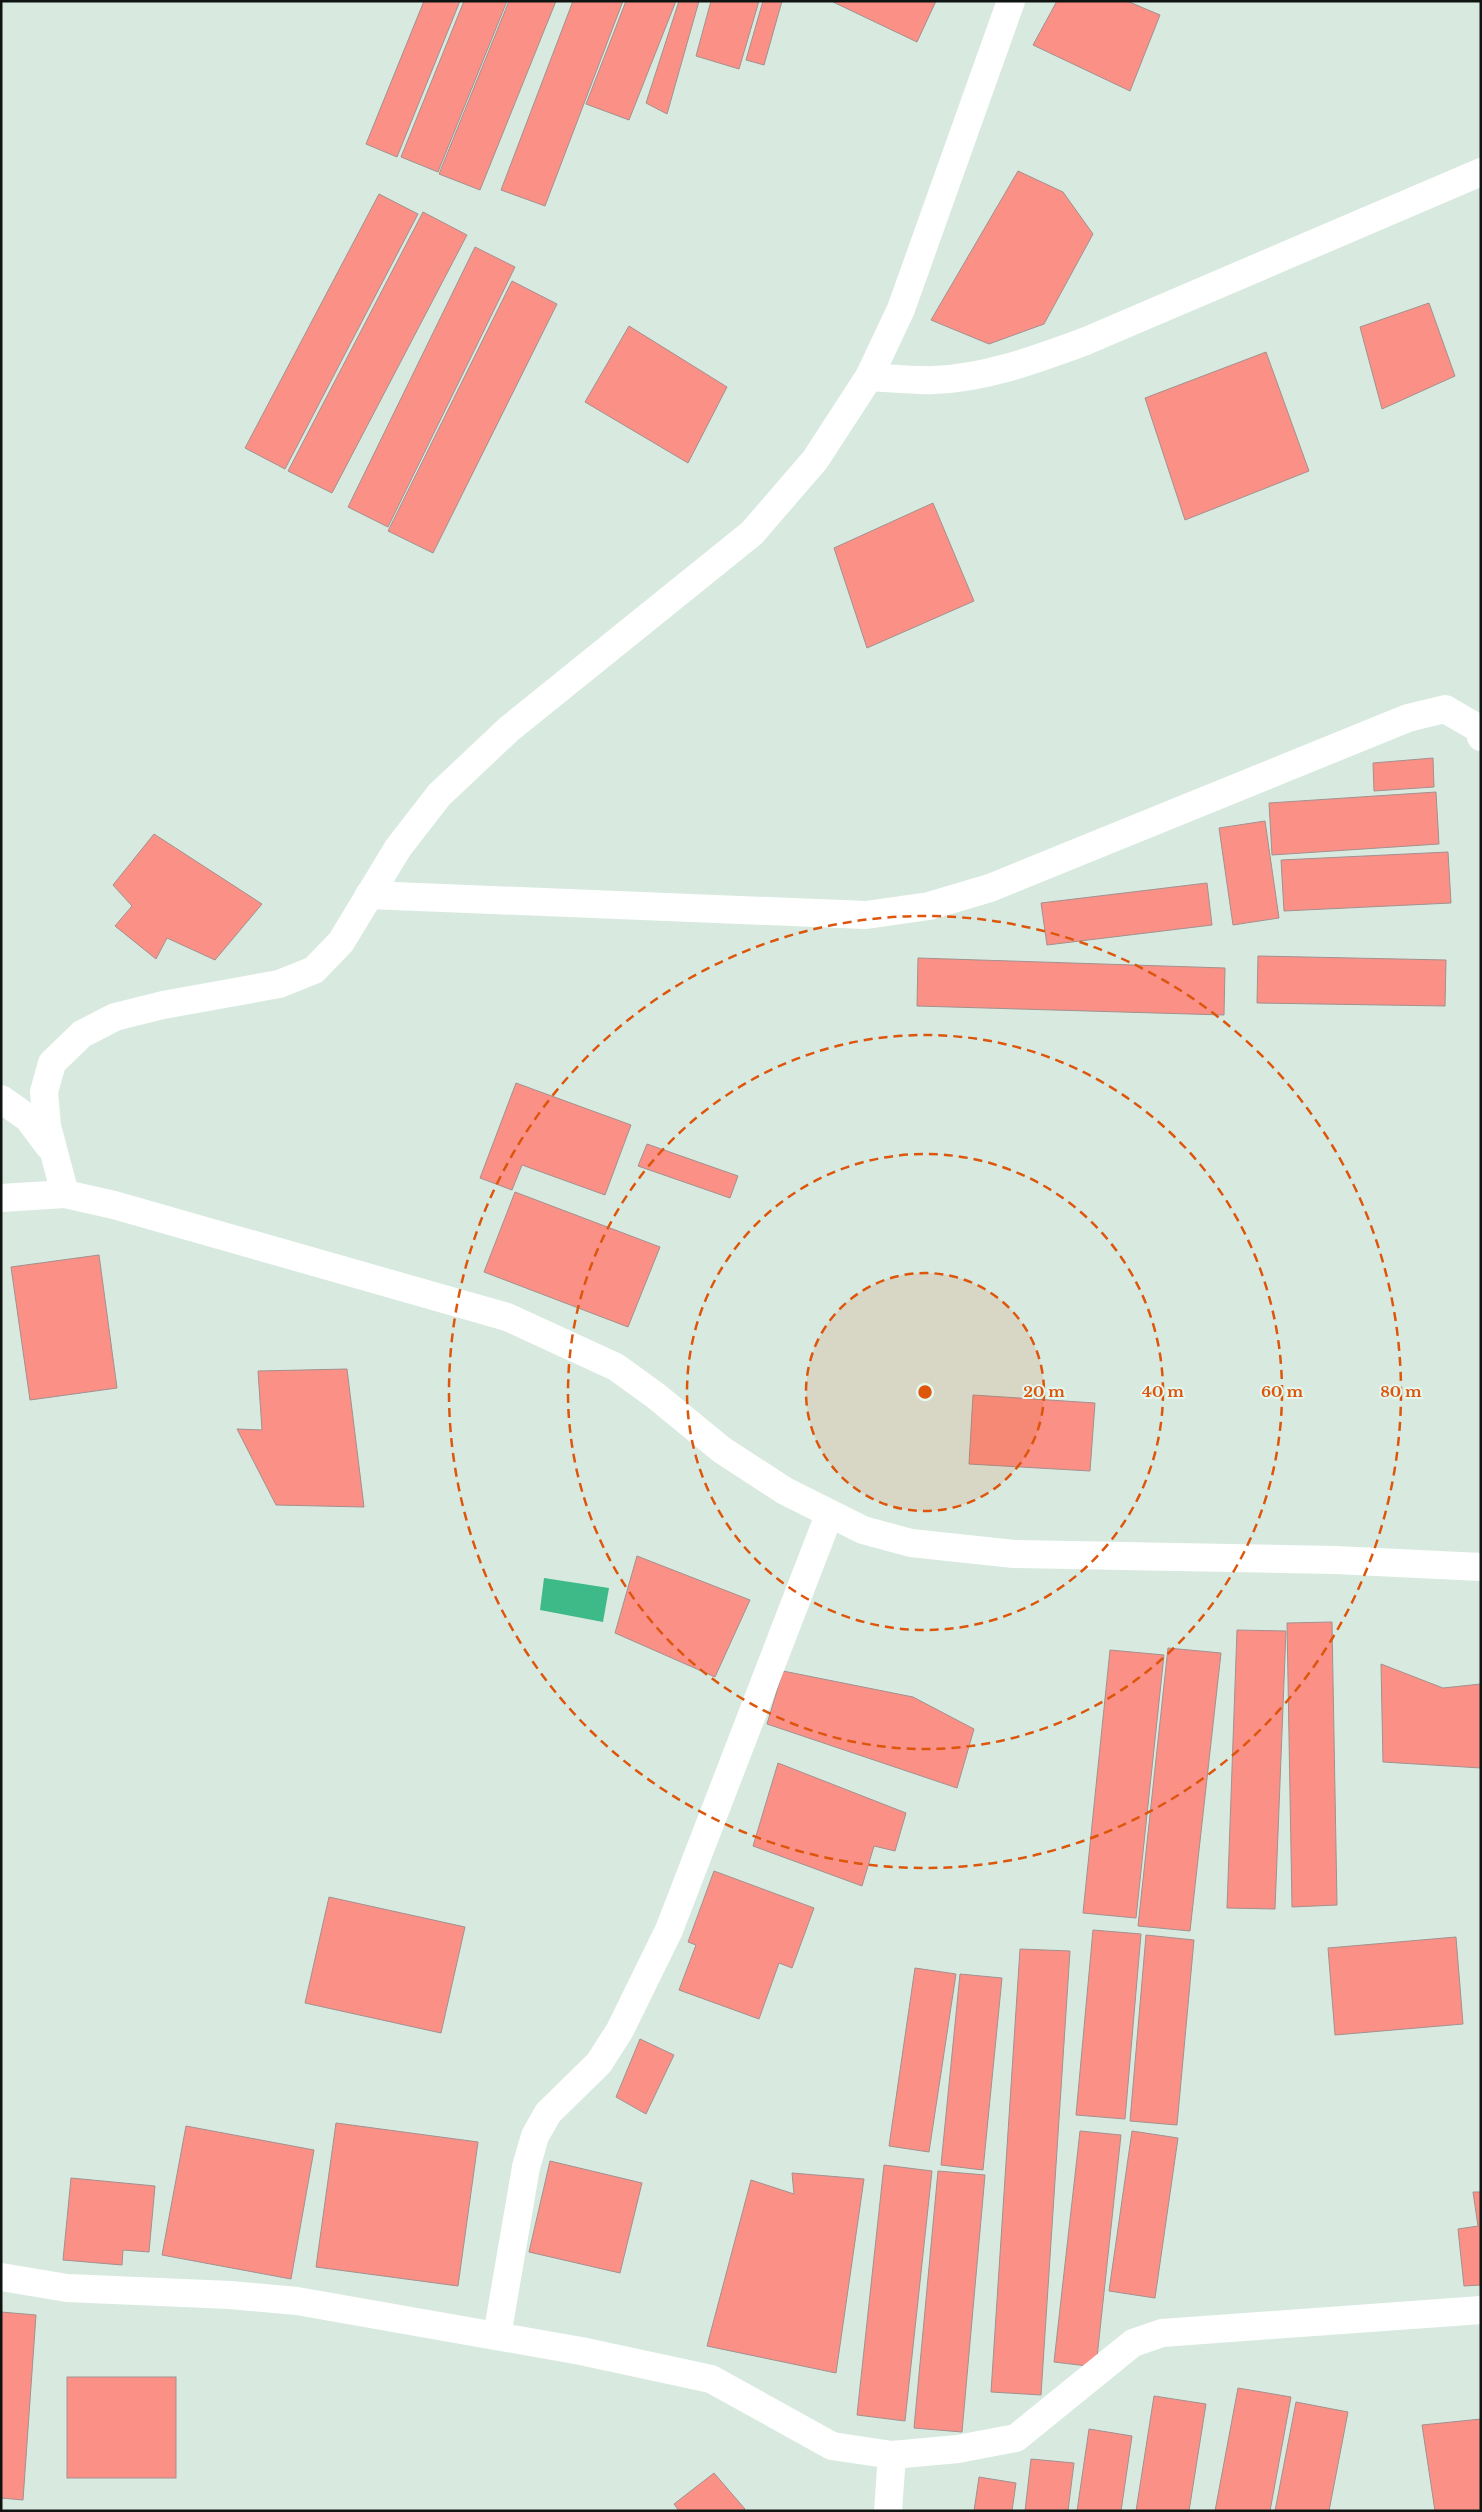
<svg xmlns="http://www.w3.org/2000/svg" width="1482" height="2512" font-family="'Libre Baskerville',serif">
<rect width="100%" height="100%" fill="#d8eae0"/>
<polygon fill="#3eb988" points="544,1578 609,1588 603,1622 540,1610"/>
<g fill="#fa9086" stroke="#a3908e">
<polygon points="424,1 460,1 397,157 366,144"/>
<polygon points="464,1 507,1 438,172 401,157"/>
<polygon points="509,1 556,1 480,190 439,174"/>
<polygon points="573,1 623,1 545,206 501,190"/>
<polygon points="626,1 676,1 629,120 586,104"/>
<polygon points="679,1 699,1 667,114 646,103"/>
<polygon points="711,1 759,1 739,69 696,56"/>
<polygon points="763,1 782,1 764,65 746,60"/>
<polygon points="831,1 936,1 917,42"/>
<polygon points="1057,1 1127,1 1160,15 1130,91 1033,45"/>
<polygon points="1018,171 1063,192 1093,234 1044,324 989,344 931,320"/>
<polygon points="379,194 418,214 285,469 245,448"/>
<polygon points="423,212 467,235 332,493 288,471"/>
<polygon points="475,247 515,267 388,527 348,507"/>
<polygon points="512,281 557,304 433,553 388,531"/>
<polygon points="1429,303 1455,376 1382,409 1360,327"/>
<polygon points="629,326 727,387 688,463 585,402"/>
<polygon points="1266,352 1309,471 1185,520 1145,398"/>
<polygon points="933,503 974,601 867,648 834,548"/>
<polygon points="1433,758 1434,787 1374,791 1373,763"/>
<polygon points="1436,792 1439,844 1272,855 1269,803"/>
<polygon points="1265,821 1279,918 1233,925 1219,828"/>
<polygon points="154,834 262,904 215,960 167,938 156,959 115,926 132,906 113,885"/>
<polygon points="1448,852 1451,903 1284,911 1281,860"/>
<polygon points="1207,883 1212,925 1047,945 1041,903"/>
<polygon points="1258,956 1446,960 1445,1006 1257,1003"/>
<polygon points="918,958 1225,968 1224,1015 917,1006"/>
<polygon points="516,1083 631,1125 605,1195 522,1165 512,1190 480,1178"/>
<polygon points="647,1144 738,1176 730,1198 638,1166"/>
<polygon points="515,1192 660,1247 628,1327 484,1272"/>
<polygon points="99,1255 117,1388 30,1400 11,1267"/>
<polygon points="347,1369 364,1507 276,1505 237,1429 262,1430 258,1371"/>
<polygon points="973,1395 1095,1403 1090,1471 969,1464"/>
<polygon points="637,1556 750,1600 715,1677 615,1633"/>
<polygon points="1332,1622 1337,1905 1292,1907 1287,1623"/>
<polygon points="1237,1630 1286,1631 1275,1909 1227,1908"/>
<polygon points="1168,1648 1221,1653 1190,1931 1138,1926"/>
<polygon points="1110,1650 1164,1655 1136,1918 1083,1913"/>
<polygon points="1381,1664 1443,1688 1481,1684 1481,1768 1383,1762"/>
<polygon points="783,1671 913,1697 974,1729 957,1788 767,1724"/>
<polygon points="778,1763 906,1813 895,1851 874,1846 862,1886 753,1846"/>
<polygon points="714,1871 814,1908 792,1968 779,1963 759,2019 679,1990 696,1945 688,1942"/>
<polygon points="329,1897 465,1927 441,2033 305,2003"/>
<polygon points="1093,1930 1141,1934 1125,2119 1076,2115"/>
<polygon points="1146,1935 1194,1940 1177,2125 1130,2121"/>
<polygon points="1456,1937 1463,2024 1335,2035 1328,1948"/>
<polygon points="1020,1949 1070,1951 1041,2395 991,2392"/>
<polygon points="915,1968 956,1974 929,2152 889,2146"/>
<polygon points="960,1974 1002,1978 983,2170 941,2165"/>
<polygon points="640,2039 674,2055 646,2114 616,2097"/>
<polygon points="336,2123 478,2142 458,2286 316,2267"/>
<polygon points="186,2126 314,2150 291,2279 162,2255"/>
<polygon points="1080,2131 1121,2135 1096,2367 1054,2362"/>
<polygon points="1132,2131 1178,2138 1155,2298 1109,2291"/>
<polygon points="550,2161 642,2183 620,2273 529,2252"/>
<polygon points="884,2165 932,2171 905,2421 857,2415"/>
<polygon points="938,2171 985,2175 962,2432 914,2428"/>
<polygon points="792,2173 864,2179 836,2373 707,2346 751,2180 794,2194"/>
<polygon points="71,2178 155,2186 149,2252 123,2250 122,2265 63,2260"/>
<polygon points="1473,2192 1481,2192 1481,2285 1464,2286 1458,2229 1478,2226"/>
<polygon points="1,2312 36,2315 23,2500 1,2498"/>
<rect x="67" y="2377" width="109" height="101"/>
<polygon points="1238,2388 1291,2397 1270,2511 1215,2511"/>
<polygon points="1154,2396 1206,2404 1189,2511 1136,2511"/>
<polygon points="1296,2402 1348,2412 1329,2511 1275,2511"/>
<polygon points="1481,2419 1481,2511 1435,2511 1422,2425"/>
<polygon points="1089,2429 1132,2436 1121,2511 1077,2511"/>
<polygon points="1031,2459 1074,2463 1068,2511 1025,2511"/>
<polygon points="714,2473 745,2509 743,2511 679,2511 674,2504"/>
<polygon points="979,2477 1016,2483 1012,2511 974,2511"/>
</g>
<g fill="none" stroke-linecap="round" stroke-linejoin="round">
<g stroke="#fff" stroke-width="28">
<path d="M869,377C890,378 913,381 934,380C987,378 1037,359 1086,341L1481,172"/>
<polyline points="369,895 866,915 929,906 990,888 1408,718 1445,709 1478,728 1481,737"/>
<polyline points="1,1099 28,1118 49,1146"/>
<polyline points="65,1194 47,1126 44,1092 52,1063 82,1034 115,1017 163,1005 279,984 314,970 341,942 398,848 439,795 509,729 752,533 815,460 869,377 901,309 1011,1"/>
<polyline points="1,2277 67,2288 230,2295 297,2301 581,2351 711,2379 832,2446 892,2455 958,2449 1016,2438 1133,2343 1162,2333 1481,2310"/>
<polyline points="497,2336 526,2167 535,2136 548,2113 599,2063 620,2030 669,1930 829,1515"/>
<polyline points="888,2511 892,2455"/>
</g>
<polyline stroke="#fff" stroke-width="28" points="1,1198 65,1194 114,1205 507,1317 616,1367 656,1396 722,1450 785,1491 863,1530 911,1543 1014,1554 1335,1560 1481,1567"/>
</g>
<circle cx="925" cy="1392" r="119" fill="#dd560c" fill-opacity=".12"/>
<g fill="none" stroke="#dd560c" stroke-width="2.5" stroke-dasharray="9 6">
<circle cx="925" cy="1392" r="119"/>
<circle cx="925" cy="1392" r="238"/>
<circle cx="925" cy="1392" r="357"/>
<circle cx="925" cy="1392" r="476"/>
</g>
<circle cx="925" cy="1392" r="8" fill="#dd560c" stroke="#e5f7ee" stroke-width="2.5"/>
<g font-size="15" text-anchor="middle" font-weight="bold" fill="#dd560c" stroke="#e5f7ee" stroke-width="4" stroke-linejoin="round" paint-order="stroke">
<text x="1044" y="1397">20 m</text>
<text x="1163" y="1397">40 m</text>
<text x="1282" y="1397">60 m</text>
<text x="1401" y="1397">80 m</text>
</g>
<rect width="1482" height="2512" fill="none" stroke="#0e1411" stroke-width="5"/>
</svg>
